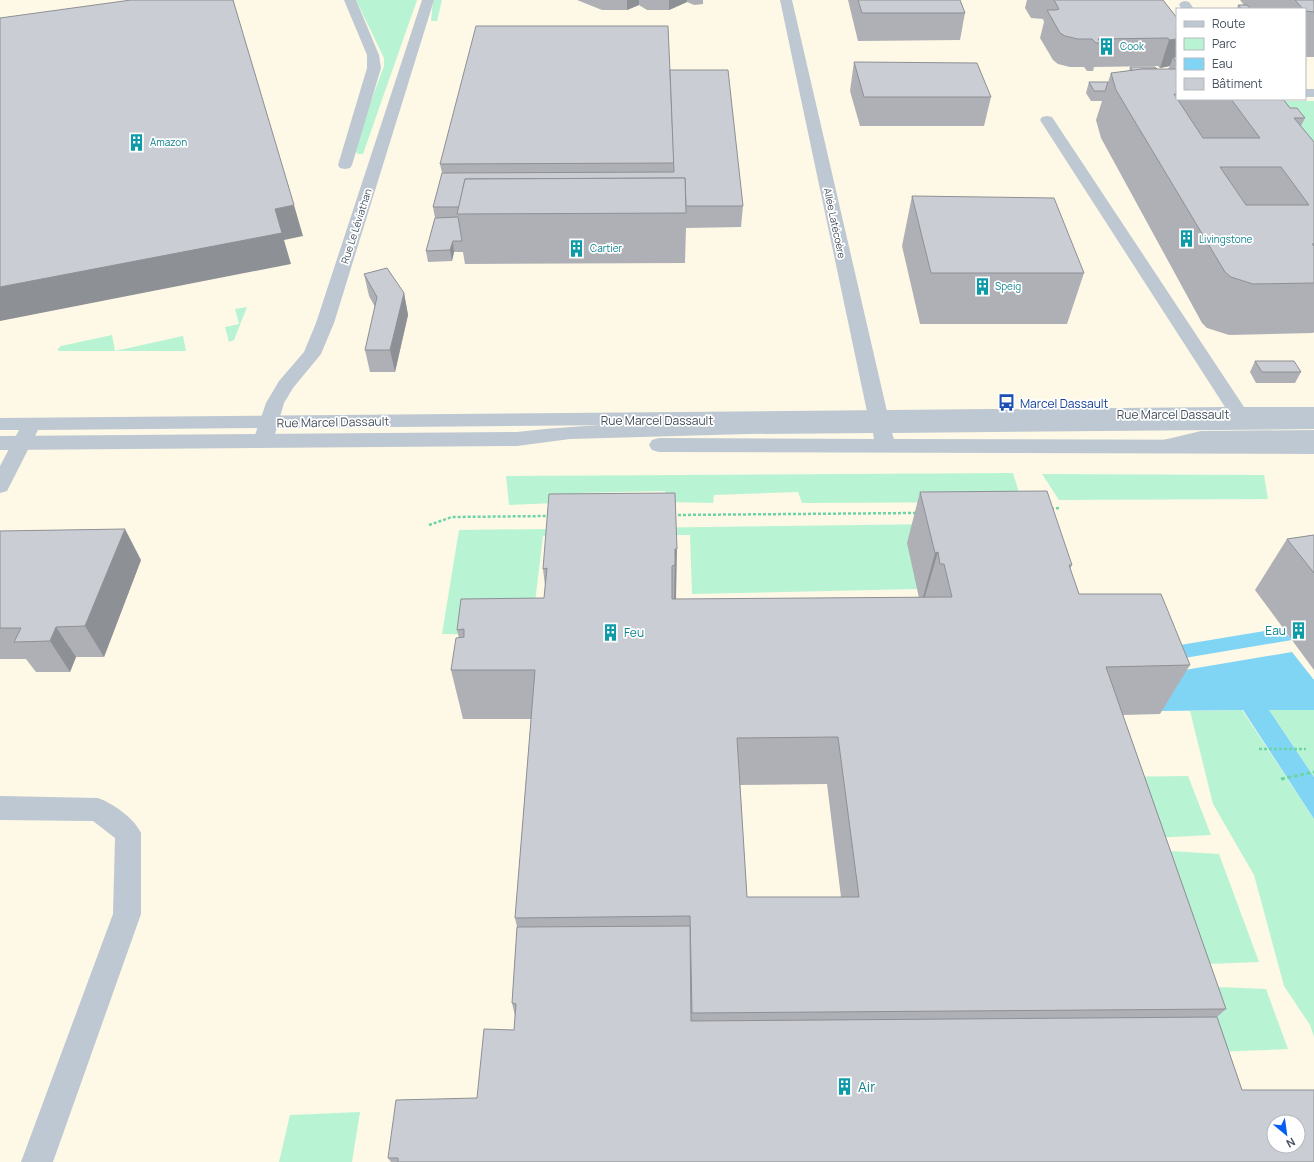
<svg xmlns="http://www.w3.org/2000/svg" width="1314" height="1162" font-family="Manrope,sans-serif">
<rect width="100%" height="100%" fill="#f1eeee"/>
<path fill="#fef8e6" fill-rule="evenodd" d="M0,0H1314V1162H0ZM1177,9H1305V99H1177ZM1274,1122H1298V1146H1274Z"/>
<g fill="#b8f4d3">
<polygon points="356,0 417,0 363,154 358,154 355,151 354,147 384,66 384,58"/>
<polygon points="433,0 442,0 437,21 431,21"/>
<polygon points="1282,101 1314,101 1314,143"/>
<polygon points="247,307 234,340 229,342 225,327 239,324 235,309"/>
<polygon points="112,335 115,351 183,336 186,351 58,351 58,349 61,346"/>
<polygon points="1013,473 1022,502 802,503 798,492 714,495 713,503 667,502 665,491 580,493 578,502 509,505 506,476"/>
<polygon points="1042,474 1264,475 1268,499 1059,500"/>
<polygon points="1024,523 908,543 918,589 692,594 690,535 543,536 531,635 442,634 459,530"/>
<polygon points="1242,710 1314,819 1314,1037 1310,1025 1284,986 1254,875 1213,804 1190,711"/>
<polygon points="1269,710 1314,710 1314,777"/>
<polygon points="1188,776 1211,835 1132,839 1112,777"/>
<polygon points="1139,849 1219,854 1259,962 1181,965"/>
<polygon points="1192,986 1266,989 1288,1049 1214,1052"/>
<polygon points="360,1112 352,1162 279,1162 290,1115"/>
</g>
<g fill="#80d5f5">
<polygon points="1282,628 1292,640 1143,665 1138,652"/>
<polygon points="1292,652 1314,680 1314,710 1269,710 1314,777 1314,819 1243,710 1160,711 1155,675"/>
</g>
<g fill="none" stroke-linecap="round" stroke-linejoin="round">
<g stroke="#6cd5a8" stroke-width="2.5" stroke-dasharray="3 2" stroke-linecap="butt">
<polyline points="1051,509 1059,508"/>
<polyline points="673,515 916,513"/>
<polyline points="429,525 452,517 548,516"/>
<polyline points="1259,749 1306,749"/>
</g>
<polyline stroke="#6cd5a8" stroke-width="3" stroke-dasharray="4 2.5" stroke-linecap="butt" points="1281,779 1314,772"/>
<g fill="#bdc8d2" fill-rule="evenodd">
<polygon points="344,0 356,0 379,55 381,68 352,165 350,168 345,169 340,168 338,165 367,68 367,55"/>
<polygon points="1185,1 1189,2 1194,9 1182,9 1179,5 1181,2"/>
<rect x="1305" y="89" width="9" height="8"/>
<polygon points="1047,116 1052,117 1054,120 1244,407 1314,407 1314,419 38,430 7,491 0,493 0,466 19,430 0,430 0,418 1225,407 1040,120 1042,117"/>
<polygon points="1314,430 1314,444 1201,445 1166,453 1159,451 1156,446 1159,441 1201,431"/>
<path d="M0,796L98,798C114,804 134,818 141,833V914L53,1162H21L113,914L115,838L93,821L0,820Z"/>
</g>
<polygon fill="#bdc8d2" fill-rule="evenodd" points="422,0 434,0 334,323 321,354 293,388 284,403 273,441 270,446 263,448 256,446 253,441 266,403 279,381 304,352 316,323"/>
<path fill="#bdc8d2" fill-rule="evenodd" d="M780,0H792L889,420L1314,417V429L892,433L894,439L1314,440V454L659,452L652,450L649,445L652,440L659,438L874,439L873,433L748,434L570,439L517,446L0,450V436L517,432C633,419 753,422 869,421Z"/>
</g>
<g fill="#aeb0b6" fill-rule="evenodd">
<polygon points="536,0 703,0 703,4 694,5 687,2 669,10 647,10 639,5 627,10 602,10 577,0"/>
<polygon points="848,0 960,0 965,13 960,40 858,41"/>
<polygon points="1027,0 1163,0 1177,18 1177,99 1283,99 1290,108 1305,118 1301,126 1314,142 1314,332 1313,333 1229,335 1207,328 1202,323 1101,138 1096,120 1102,101 1091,101 1086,93 1089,82 1108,82 1111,73 1129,71 1130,67 1157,69 1168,69 1170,66 1160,68 1158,66 1094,67 1093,71 1087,71 1084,67 1070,67 1058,64 1053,60 1040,38 1044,22 1043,19 1031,18 1025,8"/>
<polygon points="1240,0 1314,0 1314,57 1305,57 1305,9 1237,9 1238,5 1244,5"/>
<polygon points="854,62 991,97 984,126 860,126 850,91"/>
<polygon points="670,70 743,206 741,227 686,228 685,263 465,264 463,252 454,252 452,261 428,262 426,251 435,218 433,207 442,173 440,164"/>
<polygon points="912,196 1084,273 1067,324 920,324 902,246"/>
<polygon points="364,274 404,293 408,315 395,372 370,372 365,350 375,307 369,296"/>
<polygon points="1255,361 1301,372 1295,383 1256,383 1250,372"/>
<path d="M920,492L1072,565L1070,569L1079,594L1190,665L1160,714L1123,715L1226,1009L1217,1017L1242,1090L1314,1162H391L388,1158L477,1098L514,1030L515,1016L512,1003L517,927L515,918L531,719H463L451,670L459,638L457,630L544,598L545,586L543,569L675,493L676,599L919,598L907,543ZM827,784L841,897H747L740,785Z"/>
<polygon points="0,531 141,560 104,657 76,657 70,672 36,672 26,659 0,659"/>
<polygon points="1314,535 1314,670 1255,590 1287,539"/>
</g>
<g fill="#8d9094">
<polygon points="627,0 639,0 639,5 627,10"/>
<polygon points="669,0 687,0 687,2 669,10"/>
<polygon points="1177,39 1177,63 1173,57 1170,66 1160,68 1169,40"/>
<polygon points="294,205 303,236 284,240 291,264 0,321 0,287 275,209"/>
<polygon points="453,241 454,252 452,261 450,250"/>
<polygon points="404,293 408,315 395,372 390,350"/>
<polygon points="125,529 141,560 104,657 85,626"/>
<polygon points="675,549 677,549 676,600 674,600"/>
<polygon points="938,552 923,603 921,604 935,553"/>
<polygon points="56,627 76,657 70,672 50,641"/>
</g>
<g fill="#cacdd4" stroke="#8d9094" fill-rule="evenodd">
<polygon points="131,0 233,0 294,205 275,209 282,233 0,287 0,18"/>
<polygon points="858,0 960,0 965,13 862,13"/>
<polygon points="1054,0 1163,0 1177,18 1177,39 1169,40 1168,38 1098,39 1101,43 1096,43 1092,39 1078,39 1065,36 1060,33 1047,10 1056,10 1059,9"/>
<polygon points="1295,0 1314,0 1314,12 1305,11 1305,9 1303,9"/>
<polygon points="1238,5 1247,5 1251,9 1242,9"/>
<polygon points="476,26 668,26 674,163 440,164"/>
<polygon points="1173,57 1177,57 1177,63"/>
<polygon points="854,62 977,63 991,97 864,97"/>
<polygon points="1130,67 1155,67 1157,69 1142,69 1133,71"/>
<path d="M1142,69H1177V94H1174L1203,138H1260L1231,99H1283L1290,108H1297L1305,118H1294L1314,142V244H1312L1314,246V283L1253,284L1231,277L1225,272L1116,90L1111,73ZM1220,167H1281L1309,205H1246Z"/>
<polygon points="670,70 728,70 743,206 686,206 685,178 465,179 459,207 433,207 442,173 674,172"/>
<polygon points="1089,82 1108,82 1105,91 1094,91"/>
<polygon points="685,178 686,213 457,214 465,179"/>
<polygon points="912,196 1054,198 1084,273 931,273"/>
<polygon points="458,217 462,241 453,241 450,250 426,251 435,218"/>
<polygon points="387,268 404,293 390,350 365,350 377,297 364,274"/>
<polygon points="1255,361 1294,361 1301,372 1262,372"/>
<path d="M1047,491L1072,565H1069L1079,594H1161L1190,665L1106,667L1226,1009L692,1013L690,916L515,918L535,670H451L456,638L464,637V629L457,630L461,599L544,598L547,568L543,569L549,494L675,493L677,549H675V565L672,566V599L952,597L944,564H940L938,552L935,553L920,492ZM838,737L859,897H747L737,738Z"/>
<polygon points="125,529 85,626 56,627 50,641 14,642 21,628 0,628 0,531"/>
<polygon points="1314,535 1314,573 1287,539"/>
<path d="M690,926L691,1021L1217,1017L1242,1090H1314V1162H398V1158H388L396,1100L477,1098L484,1029L514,1030L516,1004L512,1003L517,927ZM1274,1122H1298V1146H1274Z"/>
</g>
<defs>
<symbol id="building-bare" viewBox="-9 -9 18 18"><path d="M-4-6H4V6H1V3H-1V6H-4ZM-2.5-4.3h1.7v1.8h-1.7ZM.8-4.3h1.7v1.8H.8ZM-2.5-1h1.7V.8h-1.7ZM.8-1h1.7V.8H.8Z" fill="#0f9aa8" stroke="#fff" stroke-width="2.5" paint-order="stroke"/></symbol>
<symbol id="bus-bare" viewBox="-9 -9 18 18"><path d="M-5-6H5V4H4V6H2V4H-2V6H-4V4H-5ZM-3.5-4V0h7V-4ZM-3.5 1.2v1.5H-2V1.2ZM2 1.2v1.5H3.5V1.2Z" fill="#1a4fb4" stroke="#fff" stroke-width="2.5" paint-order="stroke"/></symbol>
</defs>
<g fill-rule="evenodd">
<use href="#building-bare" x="1094" y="34" width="25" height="25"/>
<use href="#building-bare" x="124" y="130" width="25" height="25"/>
<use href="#building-bare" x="1174" y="226" width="25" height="25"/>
<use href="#building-bare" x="564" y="236" width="25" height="25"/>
<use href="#building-bare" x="970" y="274" width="25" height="25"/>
<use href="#bus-bare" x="994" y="390" width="25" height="25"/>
<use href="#building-bare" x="1286" y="618" width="25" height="25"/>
<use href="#building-bare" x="598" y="620" width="25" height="25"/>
<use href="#building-bare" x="832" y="1074" width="25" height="25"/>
</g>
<g text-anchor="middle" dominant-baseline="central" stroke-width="3.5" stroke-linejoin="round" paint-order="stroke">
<g font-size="10" fill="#0d838f" stroke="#fff" text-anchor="start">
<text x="1120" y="46">Cook</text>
<text x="150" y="142">Amazon</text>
<text x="1199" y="239">Livingstone</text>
<text x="590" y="248">Cartier</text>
<text x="995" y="286">Speig</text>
</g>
<g font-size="10" fill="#45505e" stroke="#fff">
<text transform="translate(835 223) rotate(78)">Allée Latécoère</text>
<text transform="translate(356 226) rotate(-72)">Rue Le Léviathan</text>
</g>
<g font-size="12" fill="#164399" stroke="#fff" text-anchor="start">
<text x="1020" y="403">Marcel Dassault</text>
</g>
<g font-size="12" fill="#45505e" stroke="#fff">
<text x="1173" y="414">Rue Marcel Dassault</text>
<text x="657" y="420">Rue Marcel Dassault</text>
<text transform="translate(333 422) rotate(-1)">Rue Marcel Dassault</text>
</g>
<g font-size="12" fill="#0d838f" stroke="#fff" text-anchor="end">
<text x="1286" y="630">Eau</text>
<text x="624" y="632" text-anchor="start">Feu</text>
</g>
<g font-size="14" fill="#0d838f" stroke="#fff" text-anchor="start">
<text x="858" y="1086">Air</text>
</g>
</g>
<rect x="1176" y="8" width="130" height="92" fill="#ffffff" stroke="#b5b9bf"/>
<rect x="1184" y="21" width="20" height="6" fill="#bdc8d2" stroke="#b5b9bf"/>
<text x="1212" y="28" font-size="12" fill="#45505e">Route</text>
<rect x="1184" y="38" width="20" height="12" fill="#b8f4d3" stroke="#b5b9bf"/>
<text x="1212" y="48" font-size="12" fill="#45505e">Parc</text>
<rect x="1184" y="58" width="20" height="12" fill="#80d5f5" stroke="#b5b9bf"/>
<text x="1212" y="68" font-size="12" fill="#45505e">Eau</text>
<rect x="1184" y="78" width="20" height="12" fill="#cacdd4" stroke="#b5b9bf"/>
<text x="1212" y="88" font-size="12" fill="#45505e">Bâtiment</text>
<g transform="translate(1286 1134) rotate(151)"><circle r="19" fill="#ffffff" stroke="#b5b9bf"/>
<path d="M0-3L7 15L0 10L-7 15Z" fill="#065ef4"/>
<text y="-6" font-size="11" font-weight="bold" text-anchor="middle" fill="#45505e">N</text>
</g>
</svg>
